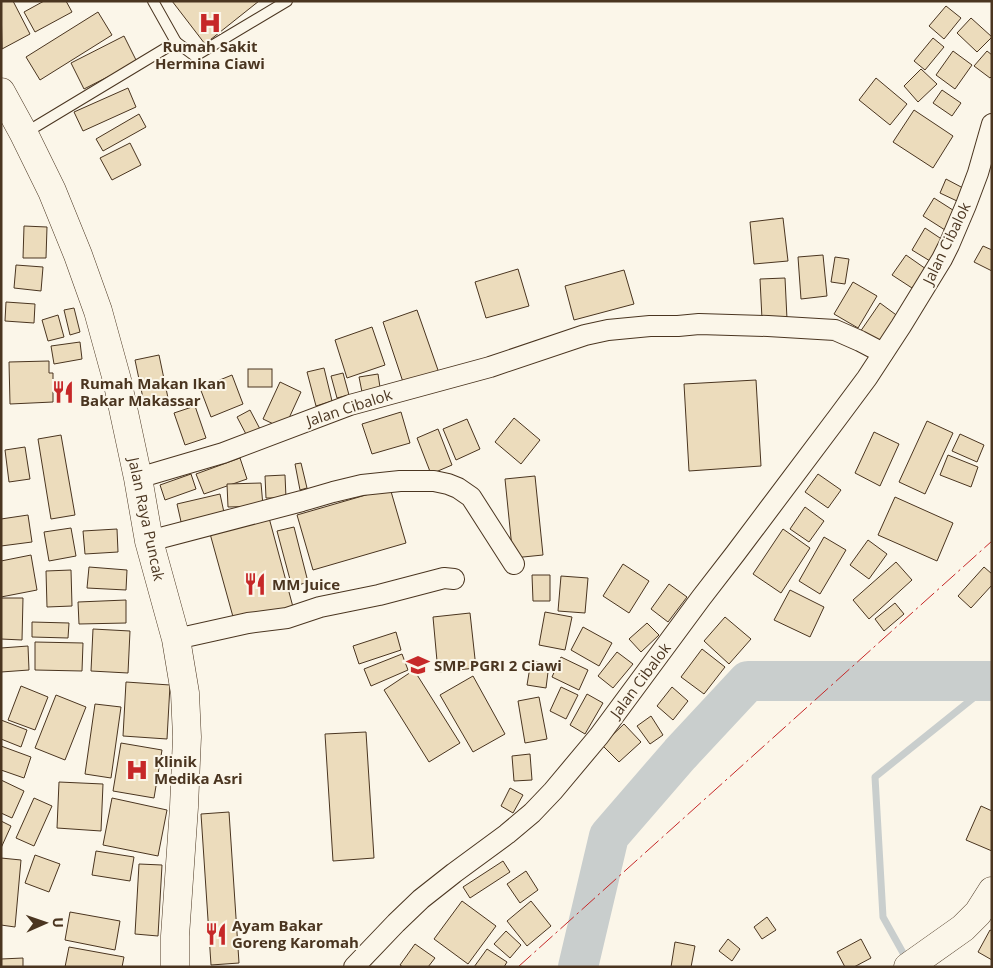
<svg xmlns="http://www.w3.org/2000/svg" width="993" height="968" font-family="'Open Sans',sans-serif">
<rect width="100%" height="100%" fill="#fbf6e9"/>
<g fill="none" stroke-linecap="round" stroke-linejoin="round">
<polyline stroke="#c9cecd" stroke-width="7" points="907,960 883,917 875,777 992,683"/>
<polyline stroke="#c9cecd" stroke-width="40" points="578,967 609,836 680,754 748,681 992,681"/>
</g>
<g fill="#ecdcbc" stroke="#4a3520">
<polygon points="1,1 13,1 30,34 2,49"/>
<polygon points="44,1 66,1 72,12 35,32 24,12"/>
<polygon points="172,1 259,1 205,44"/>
<polygon points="946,6 961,18 944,39 929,26"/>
<polygon points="98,12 112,35 40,80 26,57"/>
<polygon points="971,18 992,37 977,52 957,33"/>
<polygon points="124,36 137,62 84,89 71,63"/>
<polygon points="933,38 944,47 925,70 914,61"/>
<polygon points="953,51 972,65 955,89 936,75"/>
<polygon points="987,51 992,55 992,76 990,78 974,66"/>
<polygon points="921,69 937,84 918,102 904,86"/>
<polygon points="876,78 907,104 890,125 859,100"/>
<polygon points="128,88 136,107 83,131 74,112"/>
<polygon points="942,90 961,103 952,116 933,103"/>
<polygon points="914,110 953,136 933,168 893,142"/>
<polygon points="139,114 146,127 103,151 96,139"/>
<polygon points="130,143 141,165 112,180 100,158"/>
<polygon points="946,179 963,188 957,201 940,193"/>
<polygon points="934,198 956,212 945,230 923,216"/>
<polygon points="783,218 788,261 754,264 750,222"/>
<polygon points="24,226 47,227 46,258 23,258"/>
<polygon points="925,228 943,240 930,261 912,250"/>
<polygon points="983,246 992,250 992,271 974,262"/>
<polygon points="823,255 827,296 801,299 798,257"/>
<polygon points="906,255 926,269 912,288 892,275"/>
<polygon points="835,257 849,259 845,284 831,282"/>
<polygon points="16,265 43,267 41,291 14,288"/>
<polygon points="518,269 529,306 486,318 475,282"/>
<polygon points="624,270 634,304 574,320 565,286"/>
<polygon points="785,278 787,319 762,319 760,279"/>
<polygon points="853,282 877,296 858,328 834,314"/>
<polygon points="6,302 35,304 34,323 5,321"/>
<polygon points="880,303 899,317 879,346 860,332"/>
<polygon points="74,308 80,332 70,335 64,310"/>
<polygon points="417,310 439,373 404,385 383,322"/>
<polygon points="58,315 64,337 48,341 42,320"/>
<polygon points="372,327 385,365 347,378 335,340"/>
<polygon points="80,342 82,359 54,364 51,346"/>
<polygon points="159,355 168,398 144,403 135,360"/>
<polygon points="49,361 49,373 53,373 53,402 10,404 9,362"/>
<polygon points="324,368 332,401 316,406 307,372"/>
<rect x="248" y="369" width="24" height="18"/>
<polygon points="343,373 349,395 337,398 331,376"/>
<polygon points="378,374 381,394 363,397 359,377"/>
<polygon points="232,375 243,404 211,417 200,388"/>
<polygon points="756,380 761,466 689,471 684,384"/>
<polygon points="280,382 301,392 284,429 263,419"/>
<polygon points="195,406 206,438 185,445 174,413"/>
<polygon points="250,410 260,429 247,436 237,417"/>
<polygon points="401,412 410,443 372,454 362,424"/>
<polygon points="514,418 540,440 521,464 495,442"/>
<polygon points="467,419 480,449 456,460 443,429"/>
<polygon points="927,421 953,433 925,494 899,482"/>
<polygon points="438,429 452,465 431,474 417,438"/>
<polygon points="874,432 899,444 880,486 855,473"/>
<polygon points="960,434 984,445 977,462 952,451"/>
<polygon points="61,435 75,515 51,519 38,439"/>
<polygon points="25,447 30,479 9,482 5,450"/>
<polygon points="948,455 978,467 971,487 940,475"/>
<polygon points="240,458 247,479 204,494 196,474"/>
<polygon points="301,463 307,488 300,490 295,464"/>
<polygon points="191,474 196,489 165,500 160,485"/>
<polygon points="818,474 841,490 828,508 805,492"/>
<polygon points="285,475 286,498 266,498 265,476"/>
<polygon points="535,476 543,555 513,558 505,479"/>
<polygon points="261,483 263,506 228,507 227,484"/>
<polygon points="390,488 406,543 313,570 297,515"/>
<polygon points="220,494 225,517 182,526 177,504"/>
<polygon points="895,497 953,523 937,561 878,535"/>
<polygon points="805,507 824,521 809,542 790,529"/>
<polygon points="268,514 293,607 235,624 209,530"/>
<polygon points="28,515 32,542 1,546 1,519"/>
<polygon points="294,527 308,582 292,587 277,531"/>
<polygon points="71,528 76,556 49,561 44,532"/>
<polygon points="117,529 118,552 85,554 83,531"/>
<polygon points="783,529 810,548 781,593 753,574"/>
<polygon points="824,537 846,550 820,594 799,581"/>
<polygon points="868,540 887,554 869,579 850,565"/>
<polygon points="31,555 37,590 1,597 1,561"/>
<polygon points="896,562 912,580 869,619 853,600"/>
<polygon points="623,564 649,581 629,613 603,596"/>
<polygon points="89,567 127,570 126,590 87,588"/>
<polygon points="984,567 992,574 992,585 971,608 958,596"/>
<polygon points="71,570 72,606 47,607 46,571"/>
<polygon points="532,575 550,575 550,601 533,601"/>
<polygon points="561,576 588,578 585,613 558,611"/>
<polygon points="669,584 687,597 668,622 651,609"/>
<polygon points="790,590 824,607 810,637 774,620"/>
<polygon points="1,598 23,598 22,640 1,639"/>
<polygon points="126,600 126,623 79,624 78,602"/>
<polygon points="895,603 904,614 884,631 875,619"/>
<polygon points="545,612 572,617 565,650 539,645"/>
<polygon points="470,613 476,668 438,672 433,617"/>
<polygon points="725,617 751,639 729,664 704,641"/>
<polygon points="32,622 69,623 68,638 32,637"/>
<polygon points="647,623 659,635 641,652 629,639"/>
<polygon points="583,627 612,643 599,666 571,650"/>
<polygon points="93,629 130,631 128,673 91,671"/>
<polygon points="396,632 401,650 359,664 353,646"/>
<polygon points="35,642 83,643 82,671 35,670"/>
<polygon points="28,646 29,670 1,672 1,648"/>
<polygon points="702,649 725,667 704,694 681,677"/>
<polygon points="617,652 633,664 613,688 598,676"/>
<polygon points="402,654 408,670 371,686 364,669"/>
<polygon points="561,657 588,670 579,690 552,677"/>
<polygon points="531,661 549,664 546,688 527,685"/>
<polygon points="414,670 460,743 429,762 384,690"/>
<polygon points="473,676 505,734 473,752 440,695"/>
<polygon points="126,682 170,685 167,739 123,736"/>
<polygon points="21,686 48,697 35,730 8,720"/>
<polygon points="561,687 578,695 566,719 550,711"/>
<polygon points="672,687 688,701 673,720 657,706"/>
<polygon points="587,694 603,703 585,734 570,725"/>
<polygon points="56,695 86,707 65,760 35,748"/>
<polygon points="539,697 547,739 525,743 518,701"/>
<polygon points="95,704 121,707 111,778 85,774"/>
<polygon points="651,716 663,735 650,744 637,726"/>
<polygon points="1,720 27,730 21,747 1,739"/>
<polygon points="624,724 641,742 619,762 602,745"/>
<polygon points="366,732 374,858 333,861 325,734"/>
<polygon points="121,743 162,750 154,798 113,791"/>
<polygon points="1,746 31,757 24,778 1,770"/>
<polygon points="530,754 532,780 514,781 512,756"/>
<polygon points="1,780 24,791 12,818 1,813"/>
<polygon points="59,782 103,784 101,831 57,828"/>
<polygon points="510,788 523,795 513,813 501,806"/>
<polygon points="34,798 52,806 34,846 16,838"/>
<polygon points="112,798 167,810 158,856 103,845"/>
<polygon points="981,806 992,811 992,851 966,840"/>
<polygon points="229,812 239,963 211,965 201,814"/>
<polygon points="1,821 11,826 1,848"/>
<polygon points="96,851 134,857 130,881 92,875"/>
<polygon points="35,855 60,864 49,892 25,883"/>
<polygon points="1,858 21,860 15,927 1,925"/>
<polygon points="503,861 510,872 470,898 463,887"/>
<polygon points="139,864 162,865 158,936 135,934"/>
<polygon points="526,871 538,890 520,903 507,884"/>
<polygon points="462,901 496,926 468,964 434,939"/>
<polygon points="531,901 551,926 527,946 507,921"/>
<polygon points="70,912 120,921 115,950 65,940"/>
<polygon points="767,917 776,930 762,939 754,927"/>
<polygon points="990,930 992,931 992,960 978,952"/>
<polygon points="506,931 521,945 510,958 494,944"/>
<polygon points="728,939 740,949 732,961 719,951"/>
<polygon points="861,939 871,958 854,967 845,967 837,952"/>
<polygon points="675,942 695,946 691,967 671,967"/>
<polygon points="415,944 435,958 428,967 403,967 400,965"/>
<polygon points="69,947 124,957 122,967 65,967"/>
<polygon points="487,949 507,962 504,967 474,967"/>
<polygon points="23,958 23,967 1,967 1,959"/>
</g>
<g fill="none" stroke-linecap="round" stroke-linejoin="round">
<defs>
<g id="service">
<polyline points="176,42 195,56 287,1"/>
<polyline points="25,133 176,42 153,1"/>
</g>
<g id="minor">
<polyline points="138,478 223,453 350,405 490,367 585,335 608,330 650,326 678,326 699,324 768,326 835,330 860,341 883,353"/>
<polyline points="149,541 302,501 333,492 362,485 400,481 434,481 448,484 458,488 471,497 514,564"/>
<polyline points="176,639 248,623 287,618 320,607 379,595 444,578 454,579"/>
<polyline points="354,967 396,923 421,899 454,873 507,834 532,813 553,791 599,736 701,598 735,554 838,417 867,378 901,326 942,259 949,245 966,205 978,173 992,124"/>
</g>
<polyline id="secondary" points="908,967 963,928 978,913 992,891"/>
<polyline id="trunk" points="1,92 24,134 52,191 78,255 98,311 117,380 138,478 149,541 176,639 185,693 187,737 184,807 175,936 175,967"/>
</defs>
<use href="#service" stroke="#4a3520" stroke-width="12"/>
<use href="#minor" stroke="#4a3520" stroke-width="22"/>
<use href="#secondary" stroke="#4a3520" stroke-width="29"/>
<use href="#trunk" stroke="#4a3520" stroke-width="29"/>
<use href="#service" stroke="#fbf6e9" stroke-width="10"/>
<use href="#minor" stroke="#fbf6e9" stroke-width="20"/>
<use href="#secondary" stroke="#fbf6e9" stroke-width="28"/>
<use href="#trunk" stroke="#fbf6e9" stroke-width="28"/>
<polyline stroke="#c62828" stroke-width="1" stroke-dasharray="18 4 2.5 4" stroke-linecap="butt" points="518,967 992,541"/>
</g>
<defs>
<symbol id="hospital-bare" viewBox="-9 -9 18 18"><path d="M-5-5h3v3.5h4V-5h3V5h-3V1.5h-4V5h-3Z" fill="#c62828" stroke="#fbf6e9" stroke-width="2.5" paint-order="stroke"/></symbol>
<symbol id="restaurant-bare" viewBox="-9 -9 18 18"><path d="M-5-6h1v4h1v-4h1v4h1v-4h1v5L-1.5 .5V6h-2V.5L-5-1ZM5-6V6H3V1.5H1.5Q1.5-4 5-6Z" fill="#c62828" stroke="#fbf6e9" stroke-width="2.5" paint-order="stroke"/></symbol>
<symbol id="school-bare" viewBox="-9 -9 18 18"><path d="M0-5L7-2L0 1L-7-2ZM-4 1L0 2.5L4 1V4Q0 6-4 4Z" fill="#c62828" stroke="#fbf6e9" stroke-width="2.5" paint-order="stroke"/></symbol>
</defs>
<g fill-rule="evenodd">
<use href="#hospital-bare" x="194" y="7" width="32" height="32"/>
<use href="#restaurant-bare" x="47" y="376" width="32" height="32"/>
<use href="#restaurant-bare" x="239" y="568" width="32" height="32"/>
<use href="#school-bare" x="402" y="649" width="32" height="32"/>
<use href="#hospital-bare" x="121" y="754" width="32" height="32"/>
<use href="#restaurant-bare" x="200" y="918" width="32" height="32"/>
</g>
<g text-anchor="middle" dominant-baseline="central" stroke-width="4" stroke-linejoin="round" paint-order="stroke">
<g font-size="15" font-weight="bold" fill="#4a3520" stroke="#fbf6e9" text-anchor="start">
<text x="210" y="46" text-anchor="middle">Rumah Sakit<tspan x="210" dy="17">Hermina Ciawi</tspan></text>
<text x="80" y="383">Rumah Makan Ikan<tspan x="80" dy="17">Bakar Makassar</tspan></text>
<text x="272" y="584">MM Juice</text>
<text x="434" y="665">SMP PGRI 2 Ciawi</text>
<text x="154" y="761">Klinik<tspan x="154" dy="17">Medika Asri</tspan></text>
<text x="232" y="925">Ayam Bakar<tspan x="232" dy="17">Goreng Karomah</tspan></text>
</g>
<g font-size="15" fill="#4a3520" stroke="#fbf6e9">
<text transform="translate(946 243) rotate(-64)">Jalan Cibalok</text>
<text transform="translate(349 407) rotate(-18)">Jalan Cibalok</text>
<text transform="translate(147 519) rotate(78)">Jalan Raya Puncak</text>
<text transform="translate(640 680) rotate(-53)">Jalan Cibalok</text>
</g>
</g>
<rect width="993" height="968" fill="none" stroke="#4a3520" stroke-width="5"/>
<g transform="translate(45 923) rotate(88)" stroke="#fbf6e9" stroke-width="4" paint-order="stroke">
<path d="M0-4L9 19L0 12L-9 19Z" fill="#4a3520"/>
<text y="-8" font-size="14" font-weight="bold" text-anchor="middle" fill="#4a3520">U</text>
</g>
</svg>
